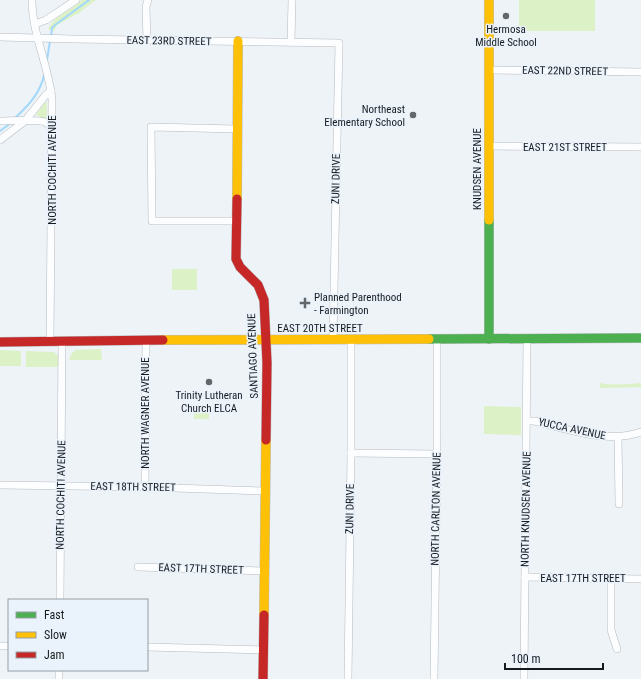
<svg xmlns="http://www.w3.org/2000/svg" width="641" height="679" font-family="'Roboto Condensed',sans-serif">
<rect width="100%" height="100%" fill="#eef3f8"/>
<g fill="#dcf2c6">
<path d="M82,0H96L79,13L57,25L54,31L48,29C55,15 71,11 82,0Z"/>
<rect x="519" y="0" width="76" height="31"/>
<polygon points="45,102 47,103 47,117 45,119 36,115"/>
<rect x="172" y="269" width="25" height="21"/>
<polygon points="101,349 102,360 69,360 71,354 76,350"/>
<polygon points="0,350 21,351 21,366 0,366"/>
<polygon points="26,351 54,352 59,357 59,367 26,367"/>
<path d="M600,383C614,386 627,384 641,383V387L600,388Z"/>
<polygon points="484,406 521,407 521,435 484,434"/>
<rect x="194" y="409" width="15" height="10"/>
</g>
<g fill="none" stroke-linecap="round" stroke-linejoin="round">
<g stroke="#a2d8fb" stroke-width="2">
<polyline points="51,37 52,28 55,25 89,0"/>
<polyline points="47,60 50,41"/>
<path d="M15,118C28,106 41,92 44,75"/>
<polyline points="0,131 11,123"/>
</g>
<defs>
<g id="street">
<path d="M32,0C32,34 49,66 52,100L50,342"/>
<polyline points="35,24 46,20 76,0"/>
<polyline points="0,37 73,39 339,43 333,340"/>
<polyline points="147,40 146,7 148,0"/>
<polyline points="291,42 292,0"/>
<polyline points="490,70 641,72"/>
<path d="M0,121C9,121 40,119 45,122C48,123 50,127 52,129"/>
<polyline points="0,140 25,121 45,96 51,90"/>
<polyline points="489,146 641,147"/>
<polyline points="236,221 152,221 151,127 237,129"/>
<path d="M527,421H534C568,429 606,444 641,432"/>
<polyline points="618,437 619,504"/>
<polyline points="351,453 437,454"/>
<polyline points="0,485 145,487 265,491"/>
<polyline points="145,487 146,340"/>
<polyline points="138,567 264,571"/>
<polyline points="525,577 641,579"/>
<polyline points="611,578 611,630 617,649"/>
<polyline points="60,600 62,342"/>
<polyline points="0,646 9,646"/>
<polyline points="147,647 263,650"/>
<polyline points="59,679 59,670"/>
<polyline points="348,679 351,453 351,340"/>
<polyline points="434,679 437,454 437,339"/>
<polyline points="524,679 527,339"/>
</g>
<g id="fast">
<polyline points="429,339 641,338"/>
<polyline points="489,339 489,220"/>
</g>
<g id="slow">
<polyline points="489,0 489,220"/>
<polyline points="237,199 238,41"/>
<polyline points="163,340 429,339"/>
<polyline points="264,615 266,440"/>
</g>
<g id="jam">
<polyline points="237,199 236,259 240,267 258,285 264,300 267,363 266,440"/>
<polyline points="0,342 163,340"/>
<polyline points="263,679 264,615"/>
</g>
</defs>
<use href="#street" stroke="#b6babe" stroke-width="8"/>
<use href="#fast" stroke="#b6babe" stroke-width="10"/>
<use href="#slow" stroke="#b6babe" stroke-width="10"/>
<use href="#jam" stroke="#b6babe" stroke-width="10"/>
<use href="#street" stroke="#fcfdfe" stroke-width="7"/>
<use href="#fast" stroke="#4caf50" stroke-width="9"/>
<use href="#slow" stroke="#ffc107" stroke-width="9"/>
<use href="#jam" stroke="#c62828" stroke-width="9"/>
</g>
<g fill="#63676a" stroke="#eaf3fc" stroke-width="1.5">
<circle cx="506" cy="16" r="4"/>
<circle cx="413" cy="115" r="4"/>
<path d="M303 297h4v4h4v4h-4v4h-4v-4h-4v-4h4z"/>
<circle cx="209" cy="382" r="4"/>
</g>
<g text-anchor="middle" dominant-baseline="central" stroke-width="3" stroke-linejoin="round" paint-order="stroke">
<g font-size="11" fill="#181b1e" stroke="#eaf3fc">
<text x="506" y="29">Hermosa<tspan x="506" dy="13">Middle School</tspan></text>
<text x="405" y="109" text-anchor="end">Northeast<tspan x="405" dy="13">Elementary School</tspan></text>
<text x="314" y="297" text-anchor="start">Planned Parenthood<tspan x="314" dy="13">- Farmington</tspan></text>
<text x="209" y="395">Trinity Lutheran<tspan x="209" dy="13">Church ELCA</tspan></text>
</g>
<g font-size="11" fill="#181b1e" stroke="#eaf3fc">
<text transform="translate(169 41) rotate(1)">EAST 23RD STREET</text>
<text transform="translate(565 71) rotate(1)">EAST 22ND STREET</text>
<text x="565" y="147">EAST 21ST STREET</text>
<text transform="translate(477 169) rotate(-90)">KNUDSEN AVENUE</text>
<text transform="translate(52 170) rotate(-90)">NORTH COCHITI AVENUE</text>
<text transform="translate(336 179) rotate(-89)">ZUNI DRIVE</text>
<text x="320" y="328">EAST 20TH STREET</text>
<text transform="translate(253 356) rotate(-92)">SANTIAGO AVENUE</text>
<text transform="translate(145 413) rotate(-90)">NORTH WAGNER AVENUE</text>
<text transform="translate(572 429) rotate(12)">YUCCA AVENUE</text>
<text transform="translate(133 487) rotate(1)">EAST 18TH STREET</text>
<text transform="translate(61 495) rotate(-89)">NORTH COCHITI AVENUE</text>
<text transform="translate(350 509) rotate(-89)">ZUNI DRIVE</text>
<text transform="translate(436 509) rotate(-89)">NORTH CARLTON AVENUE</text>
<text transform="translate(526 509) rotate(-89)">NORTH KNUDSEN AVENUE</text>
<text transform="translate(201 569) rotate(2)">EAST 17TH STREET</text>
<text x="583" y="578">EAST 17TH STREET</text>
</g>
</g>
<rect x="8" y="599" width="140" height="72" fill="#eaf3fc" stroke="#969da3"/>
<rect x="16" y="612" width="20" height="6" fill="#4caf50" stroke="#969da3"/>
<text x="44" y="619" font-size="12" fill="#181b1e">Fast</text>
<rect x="16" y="632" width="20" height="6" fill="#ffc107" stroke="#969da3"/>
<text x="44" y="639" font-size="12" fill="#181b1e">Slow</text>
<rect x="16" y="652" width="20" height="6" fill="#c62828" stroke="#969da3"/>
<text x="44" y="659" font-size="12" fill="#181b1e">Jam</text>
<path d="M505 663v6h98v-6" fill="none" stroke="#181b1e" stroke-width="2"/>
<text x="511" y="663" font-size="12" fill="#181b1e" stroke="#eaf3fc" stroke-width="3" paint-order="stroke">100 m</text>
</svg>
